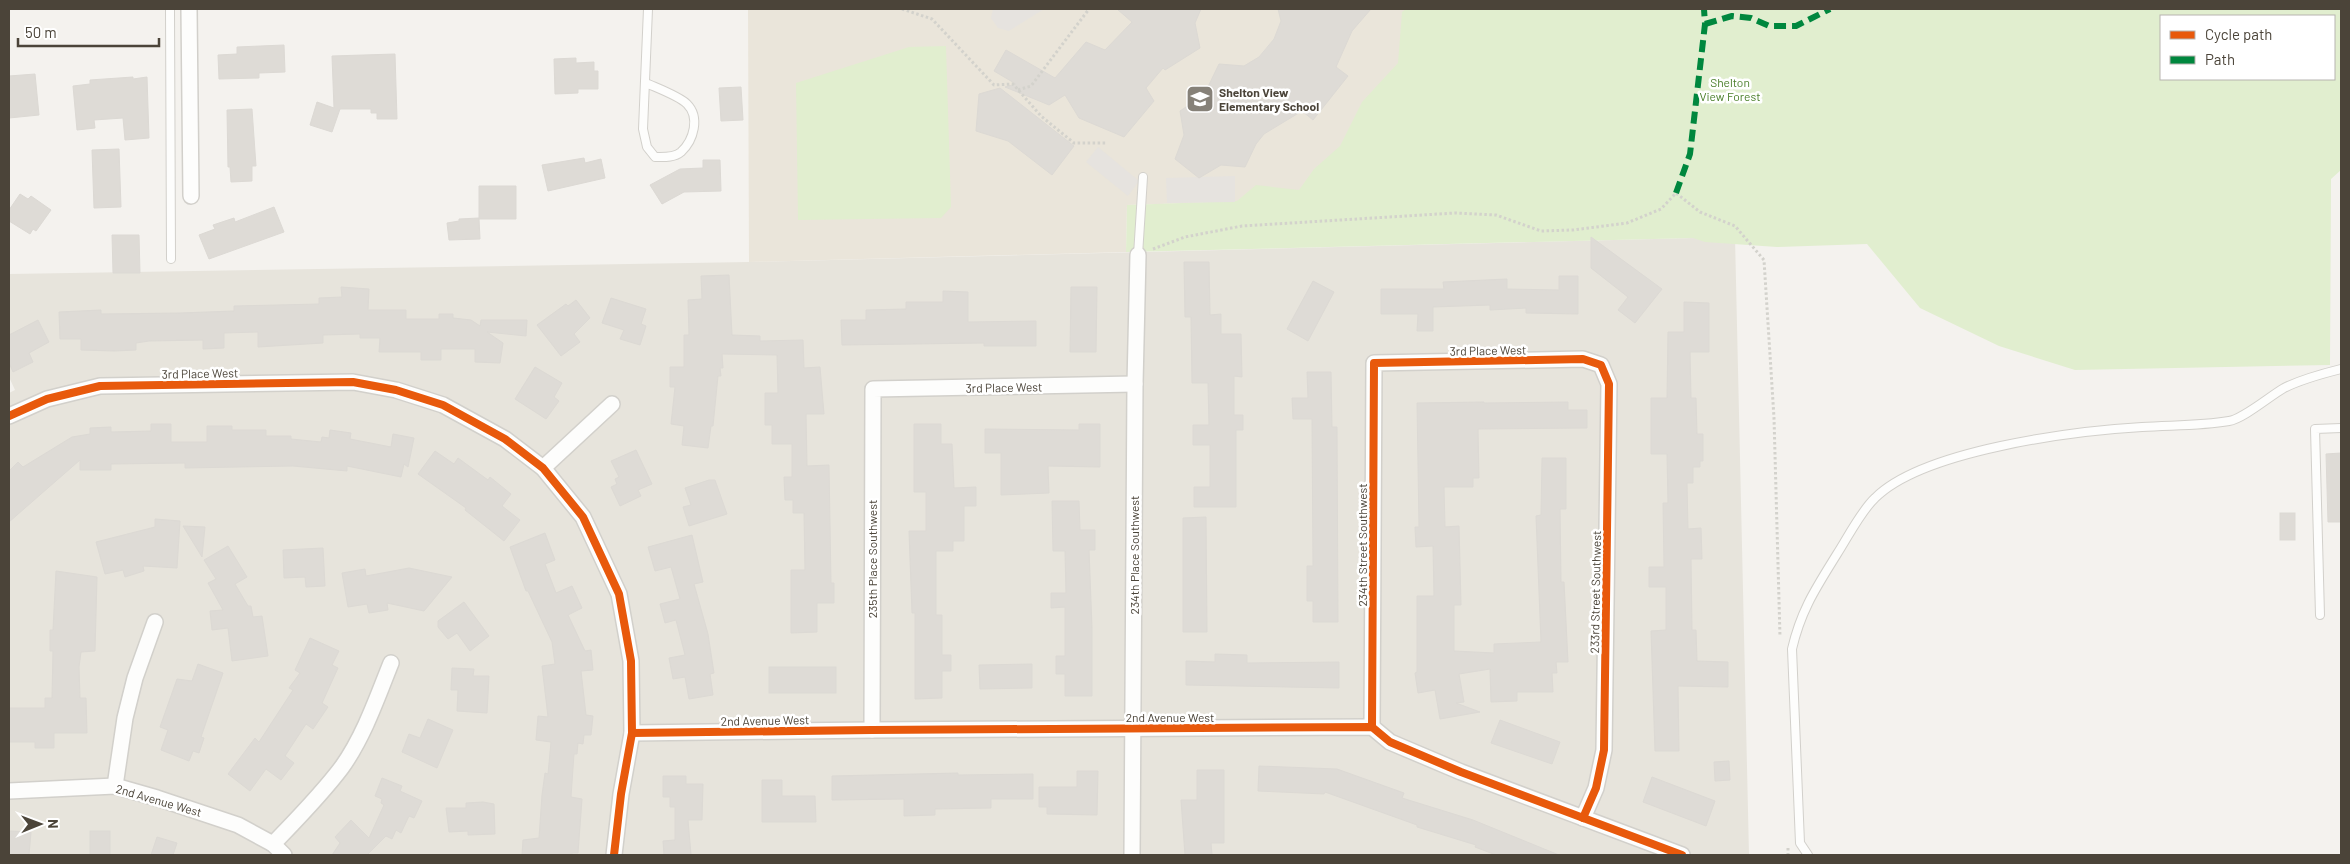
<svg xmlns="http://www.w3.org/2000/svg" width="2350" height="864" font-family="Barlow,sans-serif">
<rect width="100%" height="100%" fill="#f4f2ee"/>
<polygon fill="#e7e4dc" points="1735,237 1749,855 9,855 9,393 15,390 9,377 9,274 749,262"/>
<polygon fill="#eae5da" points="748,9 1651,9 1650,189 1127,205 1126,252 749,262"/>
<g fill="#e1eecf" fill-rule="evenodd">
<path d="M1406,9H2341V170L2331,179L2330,365L2075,370L1999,346L1920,308L1867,244L1777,247L1705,242L1693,238L1126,252L1127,205L1237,201L1256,185L1299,190L1314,169L1340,146L1362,102L1398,63L1402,12ZM2161,16H2334V79H2161Z"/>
<polygon points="946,46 951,207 941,218 798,220 796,83 909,47"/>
</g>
<g fill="#e6e3df">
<polygon points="993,9 1044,9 1009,31 998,28 991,18"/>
<polygon points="1098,147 1139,181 1128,196 1086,162"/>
<polygon points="1235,176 1235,202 1167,203 1166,178"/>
</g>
<g fill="#dedbd6" stroke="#dcd9d4">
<polygon points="1117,9 1201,9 1195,23 1200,48 1165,70 1163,68 1146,88 1154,101 1124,137 1079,118 1065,95 1049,105 1005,87 1016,84 994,71 1006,50 1055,78 1086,42 1105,50 1132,22"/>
<polygon points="1278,9 1371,9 1352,31 1336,67 1348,76 1313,120 1302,111 1264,134 1256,144 1245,167 1221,165 1199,178 1175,159 1184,135 1180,111 1204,95 1219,64 1244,66 1259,57 1274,39 1281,21"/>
<polygon points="284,45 285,72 259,73 259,78 219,79 218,55 237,54 237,47"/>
<polygon points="395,54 397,119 377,119 377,113 371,113 371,109 340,109 332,132 310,125 317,102 334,108 332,56"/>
<polygon points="576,58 576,63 594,62 594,71 598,71 598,89 578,89 578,93 555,94 554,59"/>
<polygon points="35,74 39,115 9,118 9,76"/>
<polygon points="133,77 133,79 147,77 149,138 125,140 123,118 94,120 95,128 77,130 73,86 90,84 90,80"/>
<polygon points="741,87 743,120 721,121 719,88"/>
<polygon points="1000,88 1074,146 1052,175 1008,141 976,131 979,94"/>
<polygon points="252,109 256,166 252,166 252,181 231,182 230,167 228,167 227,110"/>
<polygon points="119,149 121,207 94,208 92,150"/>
<polygon points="584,158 585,163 601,159 605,178 548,191 542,165"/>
<polygon points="703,160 720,160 721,191 684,192 662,204 650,185 680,169 703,168"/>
<polygon points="479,186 516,186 516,219 479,219 480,239 449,240 447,223 459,221 459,219 479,218"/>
<polygon points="20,194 28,199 31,196 51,210 36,231 33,229 30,234 9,221 9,210"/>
<polygon points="274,207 284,232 209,259 199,235 215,229 213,225 234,218 235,222"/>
<polygon points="112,235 139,235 140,273 113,273"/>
<polygon points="1591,237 1662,289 1635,323 1618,310 1628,297 1591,268"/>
<polygon points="1184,262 1209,262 1210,315 1221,314 1221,334 1241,334 1242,377 1234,376 1234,415 1243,415 1243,430 1236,430 1236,507 1194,507 1194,487 1210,487 1210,445 1193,445 1193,425 1209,425 1208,383 1192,383 1191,317 1185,317"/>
<polygon points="729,275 732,335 760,336 760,341 803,340 804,368 820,367 824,414 806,414 807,466 829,465 831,583 834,583 834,603 817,603 817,632 791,633 791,570 805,570 804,513 793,513 793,500 785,500 784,477 792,477 792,444 772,444 772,425 765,425 765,393 778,393 777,355 722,354 723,368 720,368 721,376 718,376 713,426 711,426 708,448 682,445 684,426 671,424 675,387 670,387 670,367 684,367 684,335 689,335 688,300 702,299 701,276"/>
<polygon points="1559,276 1578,276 1578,314 1526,313 1526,308 1490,310 1490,305 1433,307 1433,331 1417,331 1418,314 1381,314 1381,289 1444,289 1443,282 1507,279 1507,289 1559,290"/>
<polygon points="1313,281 1334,292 1308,341 1287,329"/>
<polygon points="341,287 369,289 368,310 406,310 406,319 439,319 439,314 453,314 453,318 471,320 480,326 481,320 527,320 526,336 487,332 503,343 500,363 475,362 475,349 441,349 441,360 421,360 421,352 379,352 380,338 360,338 360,334 323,335 323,343 258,347 258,332 224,333 224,348 203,349 203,340 149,341 136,343 136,350 114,351 81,350 81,339 60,339 59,312 101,310 101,314 180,313 234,311 234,306 319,304 319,298 342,297"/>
<polygon points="1071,287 1097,287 1096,352 1070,352"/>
<polygon points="943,291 968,292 968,322 1036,321 1036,346 984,346 984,343 842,345 841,320 866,320 866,310 906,309 906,302 943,302"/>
<polygon points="611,298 646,309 641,324 646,326 640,345 620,339 624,330 602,323"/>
<polygon points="576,300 590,318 574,334 580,342 561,356 537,325 566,304 568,306"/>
<polygon points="1684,302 1709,303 1709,352 1690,352 1691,398 1696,398 1697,434 1703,434 1703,461 1700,461 1700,467 1693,467 1693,483 1687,483 1688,529 1701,528 1702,559 1691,559 1692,630 1696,630 1697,661 1728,662 1728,687 1678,686 1679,751 1655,751 1651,631 1666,630 1666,587 1649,587 1649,567 1664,567 1663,503 1668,503 1667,454 1651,454 1651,398 1667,398 1668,332 1684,332"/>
<polygon points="38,320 49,342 29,353 33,362 13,372 9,363 9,335"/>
<polygon points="535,367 562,383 554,397 559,401 546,419 515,399"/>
<polygon points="1307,372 1331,372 1332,427 1337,427 1338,622 1313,622 1313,601 1307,601 1307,566 1313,566 1312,419 1293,419 1292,398 1308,398"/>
<polygon points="1484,402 1484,403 1568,402 1568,410 1587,410 1587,428 1478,429 1479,478 1473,478 1473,487 1444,487 1445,527 1459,526 1461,605 1454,605 1454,651 1494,653 1494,644 1541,642 1536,516 1541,515 1542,458 1566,458 1566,509 1560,509 1561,582 1564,582 1568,662 1556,662 1557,673 1552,673 1553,692 1517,692 1517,701 1491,702 1490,669 1459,674 1464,702 1456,703 1480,712 1440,719 1435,690 1418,693 1415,673 1417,672 1417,596 1434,596 1433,546 1416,547 1415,527 1419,527 1417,403"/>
<polygon points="151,424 171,424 171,442 207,442 207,426 232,426 232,430 266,430 266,436 291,436 291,439 321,442 322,437 329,438 330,430 351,433 350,439 391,447 393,434 414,438 408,467 404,464 401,477 347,466 347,471 293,466 185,468 185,463 111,464 111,470 80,470 80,460 9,522 9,471 18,462 23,467 72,437 90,434 90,428 111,427 111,432 151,431"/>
<polygon points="914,424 941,424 941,444 952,444 954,488 976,487 976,506 964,506 964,541 953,541 953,551 936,551 936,615 942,615 942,655 951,655 951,671 942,671 942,698 915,699 915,613 912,613 909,531 926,531 926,492 914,492"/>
<polygon points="1079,424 1100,424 1100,467 1048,466 1049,493 1001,495 1001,453 985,453 985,429 1079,430"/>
<polygon points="636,450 652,484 638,490 641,496 620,506 611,487 617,484 615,479 619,477 611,461"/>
<polygon points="435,451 454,464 458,458 488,480 490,477 511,494 502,506 520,520 504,541 465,510 466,508 418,474"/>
<polygon points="2341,453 2341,522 2328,522 2326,454"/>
<polygon points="709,480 715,480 727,514 689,526 683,507 691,505 685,488"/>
<polygon points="1052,501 1079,501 1080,530 1095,530 1095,550 1089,550 1092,628 1092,696 1065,696 1065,674 1056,674 1056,656 1065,656 1065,607 1051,608 1051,593 1066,593 1065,551 1053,551"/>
<rect x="2280" y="513" width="15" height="27"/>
<polygon points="1206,517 1207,632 1183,632 1183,518"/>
<polygon points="155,519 180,521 177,568 143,566 144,571 125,577 123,570 105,574 96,542 155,527"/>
<polygon points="183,526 205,527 202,557"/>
<polygon points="545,533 555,560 545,564 556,593 572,586 582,608 568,615 585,651 591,650 593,670 581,671 586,715 593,716 591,735 584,735 583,744 578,743 577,754 574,754 571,797 582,799 578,853 572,853 572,855 522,855 523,840 539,838 542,795 545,773 548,774 551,742 536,740 538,716 548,717 542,666 555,664 552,642 528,591 526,591 510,547"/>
<polygon points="692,535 703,582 694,584 708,634 714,673 710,674 713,695 689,699 685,677 673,679 669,658 685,655 676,620 665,623 660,604 680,599 671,567 655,571 648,547"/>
<polygon points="228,546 247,577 235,584 248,606 251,606 253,617 262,616 268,656 232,661 228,628 212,630 210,611 223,610 208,583 216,579 204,560"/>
<polygon points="323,548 325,586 306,587 305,577 284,578 283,550"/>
<polygon points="409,568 452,577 424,611 387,603 388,610 369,613 367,604 348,607 342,573 365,569 366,576"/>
<polygon points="56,571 97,577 95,651 81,652 79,667 80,698 86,698 87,733 54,733 54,748 35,748 35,742 9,742 9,708 45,708 45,698 52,698 53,651 50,651 50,630 53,630"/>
<polygon points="464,602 489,636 470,651 457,633 448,639 438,627 438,621"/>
<polygon points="310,638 339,651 332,665 338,668 322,703 328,707 313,729 306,724 285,756 294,763 281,780 266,769 250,791 228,774 255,738 259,742 293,690 289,688 300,673 295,670"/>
<polygon points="1215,654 1247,655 1247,663 1339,662 1339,688 1186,685 1186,661 1215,662"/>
<polygon points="198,664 223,673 201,737 204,738 199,753 193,751 189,761 161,750 168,730 160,727 177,679 192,681"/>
<polygon points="1032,664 1032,688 980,689 979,665"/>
<rect x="769" y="667" width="67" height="26"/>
<polygon points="452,668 474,669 473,676 489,676 487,713 457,711 458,690 451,690"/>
<polygon points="428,719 453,730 437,768 402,752 409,734 420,738"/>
<polygon points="1500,720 1560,742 1552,764 1491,743"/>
<polygon points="1729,761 1730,780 1715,781 1714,762"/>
<polygon points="1259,766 1337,769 1404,793 1402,798 1473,820 1559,855 1496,855 1475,847 1476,845 1417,827 1417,825 1325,792 1324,794 1258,791"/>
<polygon points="1197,770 1224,770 1224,843 1211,843 1212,855 1185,855 1181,800 1197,800"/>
<polygon points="1077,771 1098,771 1097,815 1047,814 1047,807 1039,807 1039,787 1077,787"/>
<polygon points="958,773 958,775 1033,774 1033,799 991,799 991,808 935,809 935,815 904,816 904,799 832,800 832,776"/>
<polygon points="663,776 686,776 686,784 703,784 702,820 688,820 691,855 664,855 663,841 675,840 675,807 670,807 670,797 663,797"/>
<polygon points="1652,777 1715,801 1706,826 1643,802"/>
<polygon points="382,778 402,786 400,791 422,801 414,818 409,816 401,833 396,830 392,839 386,836 367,855 332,855 340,843 335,837 351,820 369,838 384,805 381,803 382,799 375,796"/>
<polygon points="762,780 782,780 782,796 815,796 816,822 762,822"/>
<polygon points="483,802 494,804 495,834 468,835 468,831 449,832 446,808 466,808 466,803"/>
<polygon points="9,831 31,832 29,855 9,855"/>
<rect x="90" y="831" width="20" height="24"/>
<polygon points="157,837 177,843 173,855 151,855"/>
</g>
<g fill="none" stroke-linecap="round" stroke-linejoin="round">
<defs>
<g id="lane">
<polyline points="170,9 171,259"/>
<path d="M646,83C657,88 679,96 687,104C700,117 694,140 681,152C674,158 663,157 655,157L647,147L643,129L648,9"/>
<polyline points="1138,255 1143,177"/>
<polyline points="2320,615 2315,429 2341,428"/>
<path d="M1808,855L1800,843L1792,649C1801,610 1816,588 1837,554C1848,537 1861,511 1875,498C1923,450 2074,431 2142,427C2171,425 2200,426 2229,421C2243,419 2270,396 2284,388C2302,379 2321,374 2341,369"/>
</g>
<g id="street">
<polyline points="189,9 191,196"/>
<polyline points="9,416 47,399 100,386 353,382 396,390 443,405 505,439 543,468 583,517 619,594 631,661 632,733 621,794 614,855"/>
<polyline points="543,468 612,404"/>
<polyline points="1372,727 1374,363 1583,359 1601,365 1609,384 1604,750 1596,788 1583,818"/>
<polyline points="872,730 873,389 1135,384"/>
<polyline points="632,733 872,730 1372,727 1390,742 1461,772 1682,855"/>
<polyline points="115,786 125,718 135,678 155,622"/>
<polyline points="9,791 115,786 157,798 238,825 273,844 284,855"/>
<path d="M273,844C297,819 321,795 342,767C364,736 377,698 391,663"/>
<polyline points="1132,855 1135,384 1138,255"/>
</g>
</defs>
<use href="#lane" stroke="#d2d0cb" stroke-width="10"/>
<use href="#street" stroke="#d2d0cb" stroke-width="18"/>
<g stroke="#d3d2cc" stroke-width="3" stroke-dasharray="2.5 2.5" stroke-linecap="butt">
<polyline points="902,9 932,19 994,85 1013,84 1041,116 1074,143 1106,143"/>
<polyline points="1018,90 1031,86 1089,9"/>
<polyline points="1153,249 1185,237 1242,226 1455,213 1496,215 1541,231 1573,230 1627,223 1661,209 1676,193 1700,212 1735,226 1764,260 1774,418 1780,637"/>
<polyline points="1788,848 1788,855"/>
</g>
<use href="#lane" stroke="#fdfdfc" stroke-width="8"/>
<use href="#street" stroke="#fdfdfc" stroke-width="15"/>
<g stroke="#00873e" stroke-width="6" stroke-dasharray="12 6" stroke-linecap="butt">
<polyline points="1705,24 1732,16 1751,18 1769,26 1796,26 1830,9"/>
<polyline points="1676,193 1690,154 1705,24 1704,9"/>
</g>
<defs>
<g id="cycleway">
<polyline points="9,416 47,399 100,386 353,382 396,390 443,405 505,439 543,468 583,517 619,594 631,661 632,733 621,794 614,855"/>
<polyline points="1372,727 1374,363 1583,359 1601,365 1609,384 1604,750 1596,788 1583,818"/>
<polyline points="632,733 872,730 1372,727 1390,742 1461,772 1682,855"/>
</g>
</defs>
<use href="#cycleway" stroke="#fff" stroke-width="11"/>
<use href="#cycleway" stroke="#e8590c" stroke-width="8"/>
</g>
<defs>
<symbol id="school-square" viewBox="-11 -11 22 22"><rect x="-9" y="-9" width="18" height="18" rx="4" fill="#868178" stroke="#fff"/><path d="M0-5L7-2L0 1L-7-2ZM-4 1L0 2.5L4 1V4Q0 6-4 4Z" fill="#fff"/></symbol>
</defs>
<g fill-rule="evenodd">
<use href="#school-square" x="1184" y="83" width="32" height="32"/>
</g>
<g text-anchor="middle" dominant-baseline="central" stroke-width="5" stroke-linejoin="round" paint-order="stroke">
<g font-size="12" fill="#4a7f2a" stroke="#fff">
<text x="1730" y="82">Shelton<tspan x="1730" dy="14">View Forest</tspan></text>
</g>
<g font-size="12" font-weight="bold" fill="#4b4439" stroke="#fff" text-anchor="start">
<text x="1219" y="92">Shelton View<tspan x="1219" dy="14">Elementary School</tspan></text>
</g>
<g font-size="12" fill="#4b4439" stroke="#fff">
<text transform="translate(1488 350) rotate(-1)">3rd Place West</text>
<text transform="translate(200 373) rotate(-1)">3rd Place West</text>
<text transform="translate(1004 387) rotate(-1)">3rd Place West</text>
<text transform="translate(1362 545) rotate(-90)">234th Street Southwest</text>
<text transform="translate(1134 555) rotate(-90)">234th Place Southwest</text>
<text transform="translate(872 559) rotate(-90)">235th Place Southwest</text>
<text transform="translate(1595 592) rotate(-89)">233rd Street Southwest</text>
<text x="1170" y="717">2nd Avenue West</text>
<text transform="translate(765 720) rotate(-1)">2nd Avenue West</text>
<text transform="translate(159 800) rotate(16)">2nd Avenue West</text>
</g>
</g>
<rect width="2350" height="864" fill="none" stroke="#4b4439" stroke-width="20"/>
<rect x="2160" y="15" width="175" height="65" fill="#ffffff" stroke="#b7b4b0"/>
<rect x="2170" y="31" width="25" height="8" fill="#e8590c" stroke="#b7b4b0"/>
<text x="2205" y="40" font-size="15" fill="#4b4439">Cycle path</text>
<rect x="2170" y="56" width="25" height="8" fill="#00873e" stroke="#b7b4b0"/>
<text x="2205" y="65" font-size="15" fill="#4b4439">Path</text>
<g transform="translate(40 824) rotate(89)" stroke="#ffffff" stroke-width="4" paint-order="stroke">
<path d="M0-4L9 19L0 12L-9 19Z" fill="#4b4439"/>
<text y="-8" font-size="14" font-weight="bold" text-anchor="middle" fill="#4b4439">N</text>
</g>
<path d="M18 38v8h141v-8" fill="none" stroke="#4b4439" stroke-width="2.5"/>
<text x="25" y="38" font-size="15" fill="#4b4439" stroke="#ffffff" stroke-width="4" paint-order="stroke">50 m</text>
</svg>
